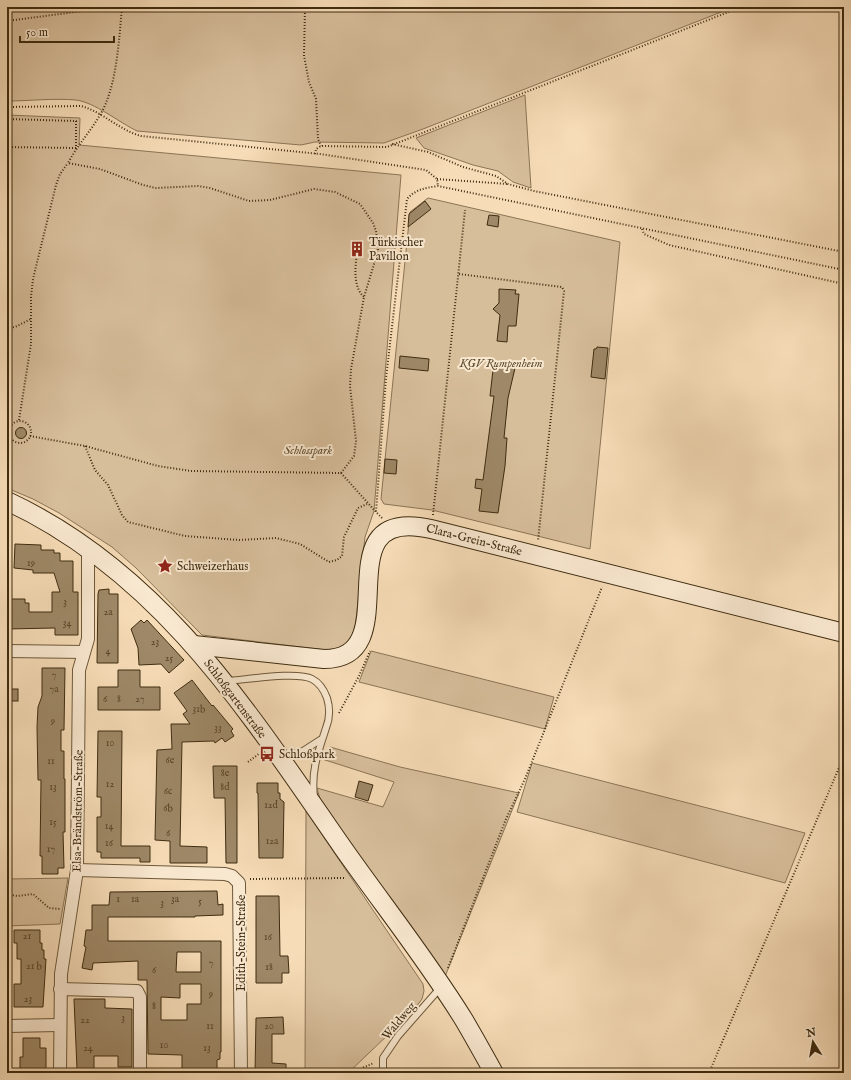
<svg xmlns="http://www.w3.org/2000/svg" width="851" height="1080" font-family="'IM FELL English',serif">
<rect width="100%" height="100%" fill="#f6dcb7"/>
<filter id="stains"><feTurbulence type="fractalNoise" baseFrequency=".005" numOctaves="4"/><feColorMatrix values="0 0 0 0 .2 0 0 0 0 .09 0 0 0 0 .02 0 0 0 .5 -.17"/></filter>
<radialGradient id="worn" r=".72"><stop offset=".6" stop-color="#630" stop-opacity="0"/><stop offset="1" stop-color="#630" stop-opacity=".3"/></radialGradient>
<g fill="#d7be9b" stroke="#8b7556">
<path d="M7,7H734L423,129L384,143L315,142L301,145L137,131C120,123 94,102 76,100C54,98 29,101 7,101Z"/>
<polygon points="525,95 531,188 513,182 498,171 473,165 424,148 416,138"/>
<polygon points="7,115 80,118 79,145 401,175 374,511 365,537 355,629 348,642 334,651 202,635 136,568 112,547 59,513 33,499 7,488"/>
<polygon points="428,198 620,242 590,549 432,510 384,504 381,499 410,212"/>
<polygon points="371,651 554,697 545,729 359,682"/>
<polygon points="330,747 400,767 519,793 444,979 322,806 317,788 383,807 394,782 322,759"/>
<polygon points="532,763 805,833 785,883 517,812"/>
<polygon points="306,811 423,984 424,991 422,999 413,1011 348,1073 305,1073"/>
<polygon points="68,878 60,924 7,926 7,879"/>
</g>
<g fill="#9e8867" stroke="#3f2c10" fill-rule="evenodd">
<polygon points="425,201 431,209 408,227 409,214"/>
<polygon points="489,215 499,216 498,227 487,225"/>
<polygon points="499,289 516,290 515,294 519,294 516,326 508,326 507,342 497,341 500,315 493,309 499,303"/>
<polygon points="597,347 608,348 605,379 591,377 594,349 596,349"/>
<polygon points="400,356 429,359 428,371 399,368"/>
<polygon points="499,362 510,363 510,368 515,368 508,398 504,438 507,438 505,466 498,513 479,511 482,489 475,488 476,479 483,480 494,396 490,396 493,370 495,370 495,365 499,365"/>
<circle cx="21" cy="433" r="5.5"/>
<polygon points="385,459 397,460 396,474 384,473"/>
<polygon points="15,544 41,545 41,550 54,550 54,553 60,553 60,561 73,561 73,592 78,592 78,635 55,635 55,628 7,629 7,599 25,599 25,603 29,603 29,612 52,612 52,592 60,592 54,573 33,573 33,570 14,568"/>
<polygon points="109,589 109,594 118,594 118,663 97,663 98,594 99,590"/>
<polygon points="141,620 144,623 147,620 184,660 169,673 161,664 139,665 138,648 131,629"/>
<polygon points="42,668 65,668 64,730 61,730 61,751 64,751 64,779 65,779 65,832 63,832 64,868 58,868 58,874 42,874 42,856 40,856 41,780 38,780 37,727 38,707 42,696"/>
<polygon points="118,670 140,670 140,687 160,687 160,710 98,710 98,687 118,687"/>
<polygon points="192,680 212,706 213,705 233,729 231,731 234,736 225,742 222,738 215,743 214,741 182,742 180,846 207,847 207,863 170,863 170,841 155,840 157,750 172,749 171,724 190,724 183,714 187,711 174,693"/>
<rect x="7" y="689" width="11" height="12"/>
<polygon points="98,731 122,731 121,846 150,846 150,862 140,862 140,858 101,858 101,852 97,852 97,817 101,817 101,797 97,797"/>
<polygon points="213,766 237,766 237,863 226,863 225,798 214,798"/>
<polygon points="359,781 373,785 368,801 355,797"/>
<polygon points="257,783 278,783 278,793 280,793 280,799 284,802 283,858 259,858 258,793 257,793"/>
<path d="M217,891L218,905L223,904V915L195,916V917H108V941H221V1052H220V1059L217,1060V1073H182V1055L148,1054L147,980H138V961L93,963L92,970L82,968L86,947L84,946L86,930H92V905H109L110,892ZM177,952H201V972H176ZM180,984H201V1004H187V1020H161V997L180,998Z"/>
<polygon points="256,896 279,896 280,956 288,956 289,973 282,973 282,983 256,983"/>
<polygon points="14,930 40,930 40,943 42,943 42,950 44,950 44,959 46,959 43,1007 14,1007 14,984 21,984 21,959 17,959 17,943 14,943"/>
<polygon points="74,999 105,999 105,1008 132,1009 132,1067 118,1067 118,1056 94,1056 94,1069 77,1069"/>
<polygon points="283,1017 284,1034 272,1034 272,1063 286,1064 286,1073 255,1073 256,1018"/>
<polygon points="23,1038 40,1038 40,1048 46,1048 46,1073 20,1073 20,1057 23,1057"/>
</g>
<g fill="none" stroke-linecap="round" stroke-linejoin="round">
<defs>
<g id="lane">
<path d="M226,681C245,680 297,671 312,679C320,683 324,690 327,698C330,708 330,718 326,728C318,752 311,771 314,797"/>
<polyline points="282,757 303,751 320,740"/>
<polyline points="383,1073 383,1058 398,1036 441,987"/>
</g>
<g id="street">
<polyline points="7,651 84,652"/>
<polyline points="77,870 225,874 232,876 239,883 241,1073"/>
<polyline points="60,989 137,991 140,997 140,1073"/>
<polyline points="7,1026 59,1025"/>
<polyline points="60,1073 61,974 77,870 79,670 88,639 88,549"/>
</g>
<g id="secondary">
<path d="M7,501C162,573 249,713 343,848C383,905 427,960 464,1020C474,1037 484,1055 494,1073"/>
<path d="M194,645L324,659C412,659 318,503 431,529L844,633"/>
</g>
</defs>
<use href="#lane" stroke="#6d583a" stroke-width="8"/>
<use href="#street" stroke="#6d583a" stroke-width="14"/>
<use href="#secondary" stroke="#3f2c10" stroke-width="20"/>
<g stroke="#3f2c10" stroke-width="2" stroke-dasharray="1 2" stroke-linecap="butt">
<polyline points="305,7 304,56 309,82 316,99 318,139 321,146"/>
<polyline points="7,21 113,7"/>
<path d="M7,107L81,106C103,112 119,130 141,136L320,154L426,170L437,179L438,186"/>
<polyline points="7,119 76,121 76,148 7,147"/>
<polyline points="392,144 428,152 463,167 496,176 508,184 534,191 844,252"/>
<polyline points="315,154 316,149 321,146 387,147 741,7"/>
<polyline points="437,179 508,184"/>
<polyline points="642,229 644,234 669,245 844,284"/>
<path d="M357,253C355,268 353,287 364,297"/>
<polyline points="459,274 562,287 564,291 538,541"/>
<polyline points="7,328 15,327 31,319"/>
<polyline points="19,420 31,344 31,297 33,279 56,185 60,174 68,163"/>
<circle cx="20" cy="432" r="11"/>
<path d="M30,436L85,446L158,466L191,471L341,473L354,456L356,441L350,386L351,369L364,297L378,251L376,231L373,223L360,204L335,192L314,189L270,200L249,201L210,188L198,186L156,188L143,185L100,169L68,163C77,146 90,132 100,115C117,87 119,39 122,7"/>
<polyline points="85,446 95,470 108,485 122,515 128,522 185,536 239,540 276,538 300,544 329,562 337,560 342,556 344,537 358,508 367,504"/>
<polyline points="341,473 376,512"/>
<polyline points="433,515 465,210"/>
<path d="M382,518L376,512L386,378L407,199C416,189 425,188 438,186L844,270"/>
<polyline points="339,713 359,676 370,651"/>
<polyline points="248,762 260,753"/>
<polyline points="250,879 345,878"/>
<polyline points="7,894 17,896 33,894 49,908 60,909"/>
<polyline points="448,968 506,819 525,779 602,587"/>
<polyline points="356,1073 362,1068 374,1063"/>
<polyline points="709,1073 844,756"/>
</g>
<use href="#lane" stroke="#f9e8d0" stroke-width="6"/>
<use href="#street" stroke="#f9e8d0" stroke-width="12"/>
<use href="#secondary" stroke="#f9e8d0" stroke-width="18"/>
</g>
<defs>
<symbol id="building-bare" viewBox="-9 -9 18 18"><path d="M-4-6H4V6H1V3H-1V6H-4ZM-2.5-4.3h1.7v1.8h-1.7ZM.8-4.3h1.7v1.8H.8ZM-2.5-1h1.7V.8h-1.7ZM.8-1h1.7V.8H.8Z" fill="#8f2418" stroke="#f9e8d0" stroke-width="2.5" paint-order="stroke"/></symbol>
<symbol id="sight-bare" viewBox="-9 -9 18 18"><path d="M0-6L1.8-2.2L6-1.7L2.9 1.2L3.7 5.4L0 3.3L-3.7 5.4L-2.9 1.2L-6-1.7L-1.8-2.2Z" fill="#8f2418" stroke="#f9e8d0" stroke-width="2.5" paint-order="stroke"/></symbol>
<symbol id="bus-bare" viewBox="-9 -9 18 18"><path d="M-5-6H5V4H4V6H2V4H-2V6H-4V4H-5ZM-3.5-4V0h7V-4ZM-3.5 1.2v1.5H-2V1.2ZM2 1.2v1.5H3.5V1.2Z" fill="#8f2418" stroke="#f9e8d0" stroke-width="2.5" paint-order="stroke"/></symbol>
</defs>
<g fill-rule="evenodd">
<use href="#building-bare" x="346" y="238" width="22" height="22"/>
<use href="#sight-bare" x="154" y="555" width="22" height="22"/>
<use href="#bus-bare" x="256" y="743" width="22" height="22"/>
</g>
<g text-anchor="middle" dominant-baseline="central" stroke-width="4" stroke-linejoin="round" paint-order="stroke">
<g font-size="10" fill="#574326">
<text x="31" y="563">19</text>
<text x="65" y="602">3</text>
<text x="108" y="612">2a</text>
<text x="67" y="623">34</text>
<text x="155" y="642">23</text>
<text x="108" y="651">4</text>
<text x="169" y="658">25</text>
<text x="54" y="675">7</text>
<text x="54" y="689">7a</text>
<text x="105" y="699">6</text>
<text x="119" y="699">8</text>
<text x="140" y="699">27</text>
<text x="199" y="709">31b</text>
<text x="53" y="721">9</text>
<text x="218" y="728">33</text>
<text x="110" y="743">10</text>
<text x="170" y="760">6e</text>
<text x="51" y="761">11</text>
<text x="225" y="773">8e</text>
<text x="110" y="784">12</text>
<text x="53" y="787">13</text>
<text x="225" y="787">8d</text>
<text x="168" y="791">6c</text>
<text x="271" y="805">12d</text>
<text x="168" y="808">6b</text>
<text x="53" y="822">15</text>
<text x="109" y="826">14</text>
<text x="168" y="833">6</text>
<text x="272" y="841">12a</text>
<text x="109" y="843">16</text>
<text x="51" y="849">17</text>
<text x="118" y="899">1</text>
<text x="135" y="899">1a</text>
<text x="175" y="899">3a</text>
<text x="200" y="901">5</text>
<text x="162" y="903">3</text>
<text x="27" y="936">21</text>
<text x="268" y="937">16</text>
<text x="211" y="963">7</text>
<text x="34" y="966">21 b</text>
<text x="269" y="967">18</text>
<text x="154" y="970">6</text>
<text x="211" y="994">9</text>
<text x="28" y="999">23</text>
<text x="154" y="1006">8</text>
<text x="123" y="1018">3</text>
<text x="85" y="1020">22</text>
<text x="210" y="1026">11</text>
<text x="269" y="1026">20</text>
<text x="164" y="1045">10</text>
<text x="88" y="1048">24</text>
<text x="207" y="1048">13</text>
</g>
<g font-size="12" fill="#3f2c10" stroke="#f9e8d0" text-anchor="start">
<text x="369" y="242">Türkischer<tspan x="369" dy="14">Pavillon</tspan></text>
<text x="177" y="566">Schweizerhaus</text>
<text x="279" y="754">Schloßpark</text>
</g>
<g font-size="12" font-style="italic" fill="#5d492c" stroke="#f9e8d0">
<text x="501" y="363">KGV Rumpenheim</text>
<text x="308" y="450">Schlosspark</text>
</g>
<g font-size="12" fill="#3f2c10" stroke="#f9e8d0">
<text transform="translate(474 540) rotate(14)">Clara-Grein-Straße</text>
<text transform="translate(235 699) rotate(53)">Schloßgartenstraße</text>
<text transform="translate(78 811) rotate(-89)">Elsa-Brändström-Straße</text>
<text transform="translate(241 943) rotate(-90)">Edith-Stein-Straße</text>
<text transform="translate(399 1021) rotate(-50)">Waldweg</text>
</g>
</g>
<rect width="851" height="1080" fill="none" stroke="#f6dcb7" stroke-width="24"/>
<rect x="8" y="8" width="835" height="1064" fill="none" stroke="#3f2c10" stroke-width="2"/>
<rect x="12" y="12" width="827" height="1056" fill="none" stroke="#3f2c10"/>
<g transform="translate(813 1042) rotate(349)" stroke="#f9e8d0" stroke-width="3" paint-order="stroke">
<path d="M0-3L7 15L0 10L-7 15Z" fill="#3f2c10"/>
<text y="-6" font-size="11" font-weight="bold" text-anchor="middle" fill="#3f2c10">N</text>
</g>
<path d="M20 36v6h94v-6" fill="none" stroke="#3f2c10" stroke-width="2"/>
<text x="26" y="36" font-size="12" fill="#3f2c10" stroke="#f9e8d0" stroke-width="3" paint-order="stroke">50 m</text>
<rect width="100%" height="100%" filter="url(#stains)"/>
<rect width="100%" height="100%" fill="url(#worn)"/>
</svg>
